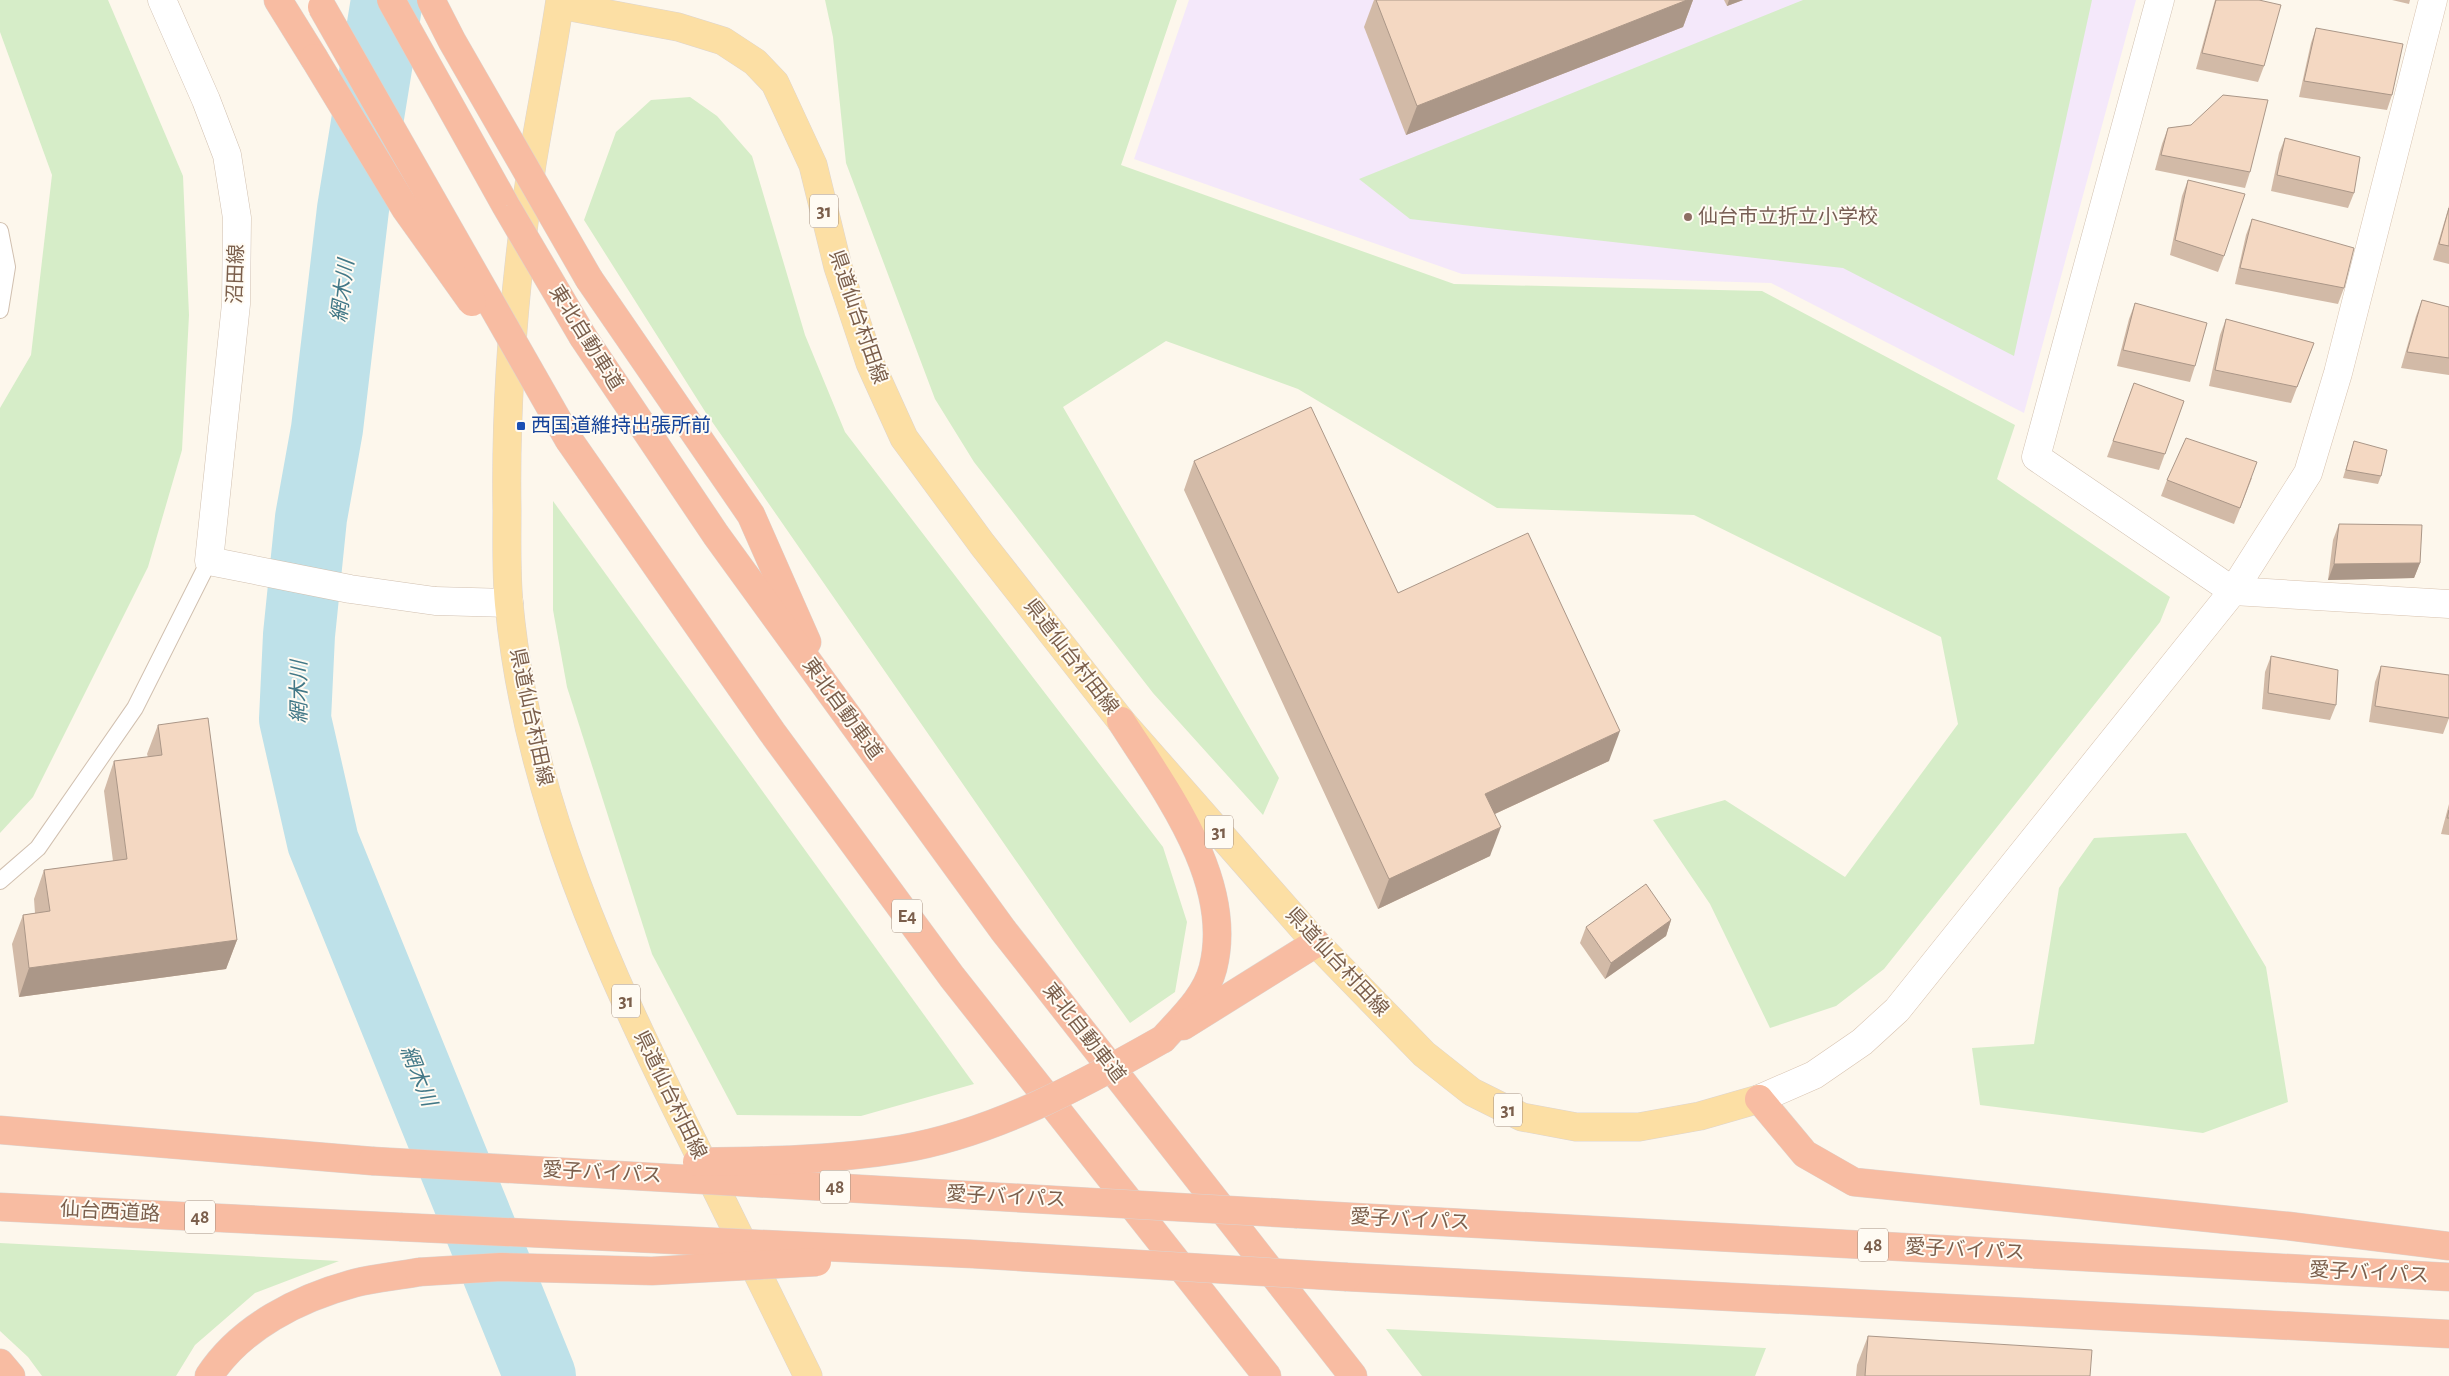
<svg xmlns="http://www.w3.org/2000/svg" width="2449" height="1376" font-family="'Alegreya Sans','Noto Sans JP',sans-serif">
<rect width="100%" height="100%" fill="#fdf7ec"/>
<polygon fill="#f4e8fa" points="1189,0 2136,0 2024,413 1771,283 1462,274 1134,159"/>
<g fill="#d6edc8">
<polygon points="0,0 108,0 183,176 189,315 182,450 148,567 33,797 0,833 0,408 31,355 52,175 0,32"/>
<polygon points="825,0 1177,0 1121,165 1454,284 1762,291 2015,425 1997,479 2170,597 2160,622 1884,969 1836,1006 1770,1028 1710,904 1653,820 1725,800 1845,877 1958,724 1941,637 1694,515 1497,508 1298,389 1166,341 1063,407 1279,778 1263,815 1153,693 974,462 935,399 846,163 833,37"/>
<polygon points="1803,0 2092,0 2014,356 1843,268 1410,219 1359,179"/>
<polygon points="690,97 717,116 752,156 805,335 845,432 1163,847 1187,922 1175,992 1130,1023 1075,946 706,413 584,220 616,132 651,100"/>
<polygon points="553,501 974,1084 861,1116 737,1115 652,954 567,687 553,610"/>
<polygon points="2186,833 2266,967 2288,1102 2203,1133 1980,1105 1972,1048 2034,1044 2059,888 2094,838"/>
<polygon points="0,1243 339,1261 255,1293 195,1345 176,1376 42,1376 28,1357 0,1331"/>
<polygon points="1386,1329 1765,1348 1766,1348 1755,1376 1422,1376"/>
</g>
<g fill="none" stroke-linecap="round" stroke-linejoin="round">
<polyline stroke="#bee1e9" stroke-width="72" points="387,0 353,209 327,429 311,518 299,635 295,719 323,842 540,1376"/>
<defs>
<g id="lane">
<polyline points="0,231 7,267 0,310"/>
<polyline points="0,881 38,848 135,708 209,561"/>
</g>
<g id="street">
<polyline points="162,0 206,100 227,155 237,218 236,304 209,561 350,589 435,601 509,603"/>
<polyline points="2160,0 2036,457 2233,591"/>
</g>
<g id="secondary">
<polyline points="2233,591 2449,604"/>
<polyline points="1759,1099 1814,1075 1862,1042 1897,1010 2233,591 2308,473 2338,373 2433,0"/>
</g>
<g id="primary">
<path d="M560,0C552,55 541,109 532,164C515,279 505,394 507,510C507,541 506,573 509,604C527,796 608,972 693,1142C731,1220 770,1298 808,1376"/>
<polyline points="560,5 678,27 723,41 755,62 775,83 813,165 838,267 870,363 904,438 982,544 1121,721 1316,943 1424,1054 1472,1092 1522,1117 1576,1127 1639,1127 1700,1116 1759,1099"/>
</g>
<g id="highway">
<polyline points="278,0 314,58"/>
<polyline points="589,279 751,515 807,642"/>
<polyline points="583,337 716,535 1003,930 1353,1376"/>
<polyline points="569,440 772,732 952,977 1267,1376"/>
<path d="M1121,721C1165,790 1235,881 1213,968C1206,996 1182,1018 1163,1039"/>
<polyline points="1183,1026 1316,943"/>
<polyline points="1759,1099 1805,1154 1854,1182 2288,1226 2449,1246"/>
<polyline points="0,1130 372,1161"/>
<polyline points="0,1207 400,1227"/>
<polyline points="1298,1214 2449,1277"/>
<polyline points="1347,1277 2449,1334"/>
<polyline points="0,1363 11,1376"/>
<path d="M209,1376C241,1327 299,1298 355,1283C375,1278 398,1276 419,1272"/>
</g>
</defs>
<use href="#lane" stroke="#d1c0b0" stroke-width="18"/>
<use href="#street" stroke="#d1c0b0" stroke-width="29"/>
<use href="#secondary" stroke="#d7c2af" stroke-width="29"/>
<use href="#primary" stroke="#ddd5d0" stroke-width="29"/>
<use href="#highway" stroke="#ddd5d0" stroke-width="29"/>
<use href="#lane" stroke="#fff" stroke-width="16"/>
<use href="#street" stroke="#fff" stroke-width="28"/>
<use href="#secondary" stroke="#fff" stroke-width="28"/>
<use href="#primary" stroke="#fcdfa4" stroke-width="28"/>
<use href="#highway" stroke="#f8bca2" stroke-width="28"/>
<defs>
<g id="highway-bridge">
<polyline points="391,0 506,206 583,337"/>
<polyline points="431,0 452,41 589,279"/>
<polyline points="322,7 569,440"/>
<polyline points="314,58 405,208 472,302"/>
<polyline points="372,1161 1298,1214"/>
<path d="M697,1162C765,1161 834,1160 901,1149C995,1133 1082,1085 1163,1039"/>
<polyline points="400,1227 973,1254 1347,1277"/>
<polyline points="419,1272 501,1267 652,1271 817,1262"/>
</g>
</defs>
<use href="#highway-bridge" stroke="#ddd5d0" stroke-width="29" stroke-linecap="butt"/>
<use href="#highway-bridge" stroke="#f8bca2" stroke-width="28"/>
</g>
<g fill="#d2baa7">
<polygon points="1374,0 1693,0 1683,27 1406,135 1364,27"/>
<polygon points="1724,0 1743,0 1727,6"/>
<polygon points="2215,0 2259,0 2264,66 2258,82 2196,69"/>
<polygon points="2392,0 2410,0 2409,4"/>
<polygon points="2316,28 2392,95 2387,110 2299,97 2311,43"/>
<polygon points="2191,125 2250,172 2245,188 2155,170 2162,144 2168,128"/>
<polygon points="2285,138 2354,193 2348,208 2271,191 2279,153"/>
<polygon points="2188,180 2224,256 2218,272 2170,255 2182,196"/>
<polygon points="2449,206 2449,264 2433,260"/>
<polygon points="2252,219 2344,288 2338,304 2235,284 2246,235"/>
<polygon points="2422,300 2449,307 2449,375 2401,368 2416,316"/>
<polygon points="2135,303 2195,366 2190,382 2117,366 2129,319"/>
<polygon points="2226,319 2314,343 2291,403 2209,386 2220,335"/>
<polygon points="2134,383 2184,401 2159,470 2107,457"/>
<polygon points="2354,441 2381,476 2378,484 2343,478"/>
<polygon points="1194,461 1398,593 1609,761 1495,814 1490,856 1378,909 1184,490"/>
<polygon points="2252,478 2234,524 2161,496 2167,480"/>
<polygon points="2339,524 2420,563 2414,578 2328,580 2333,540"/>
<polygon points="2271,656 2336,705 2330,720 2262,709 2265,672"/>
<polygon points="2381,666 2449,718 2443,734 2369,722 2375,682"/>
<polygon points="158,725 237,940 226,969 19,997 12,944 23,915 35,913 34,899 44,870 113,861 104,791 114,761 148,757 147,754"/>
<polygon points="2449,804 2449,835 2441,834"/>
<polygon points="1671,920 1666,936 1605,979 1580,943 1586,927"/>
<polygon points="1868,1336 2090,1376 1856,1376 1857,1365"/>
</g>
<g fill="#ab9788">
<polygon points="1687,0 1693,0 1683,27 1406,135 1417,106"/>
<polygon points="1729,0 1743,0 1727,6"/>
<polygon points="2420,563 2414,578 2328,580 2334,564"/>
<polygon points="1620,731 1609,761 1475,823 1485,794"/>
<polygon points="1501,827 1490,856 1378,909 1389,879"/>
<polygon points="1671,920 1666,936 1605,979 1611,963"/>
<polygon points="237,940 226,969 19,997 29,968"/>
</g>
<g fill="#f4d8c2" stroke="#ab9788">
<polygon points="1376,0 1687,0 1417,106"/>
<polygon points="2216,0 2259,0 2281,5 2264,66 2202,53"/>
<polygon points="2316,28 2403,44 2392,95 2304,81"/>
<polygon points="2223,95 2268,100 2250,172 2161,155 2168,128 2191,125"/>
<polygon points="2285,138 2360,157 2354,193 2277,175"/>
<polygon points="2188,180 2245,194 2224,256 2175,240"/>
<polygon points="2449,208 2449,246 2439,244"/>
<polygon points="2252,219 2354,248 2344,288 2240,268"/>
<polygon points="2422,300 2449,307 2449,358 2407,352"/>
<polygon points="2135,303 2207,323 2195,366 2123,350"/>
<polygon points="2226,319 2314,343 2297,387 2215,370"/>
<polygon points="2134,383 2184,401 2165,454 2113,441"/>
<polygon points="1311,407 1398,593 1528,533 1620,731 1485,794 1501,827 1389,879 1194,461"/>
<polygon points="2186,438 2257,462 2240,508 2167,480"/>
<polygon points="2354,441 2387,450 2381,476 2346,470"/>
<polygon points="2339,524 2422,525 2420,563 2334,564"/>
<polygon points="2271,656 2338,670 2336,705 2268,693"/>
<polygon points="2381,666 2449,675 2449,718 2375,706"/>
<polygon points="208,718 237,940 29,968 23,915 50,911 44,870 127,859 114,761 162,755 158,725"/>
<polygon points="2449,810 2449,818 2447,818"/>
<polygon points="1646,884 1671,920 1611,963 1586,927"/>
<polygon points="1868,1336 2092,1350 2090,1376 1865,1376"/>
</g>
<circle fill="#8d6e63" stroke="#fffbf3" stroke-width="2" cx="1688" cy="217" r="5"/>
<rect fill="#1a4fb4" stroke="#fffbf3" stroke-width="2" x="516" y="421" width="10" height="10" rx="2.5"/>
<g text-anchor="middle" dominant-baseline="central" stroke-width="4" stroke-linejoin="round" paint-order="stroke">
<g fill="#fffbf3" stroke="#a38e7e" stroke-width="1">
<rect x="810" y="194.5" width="28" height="33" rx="4"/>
<rect x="1205" y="815.5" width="28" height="33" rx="4"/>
<rect x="892" y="899.5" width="30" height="33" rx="4"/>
<rect x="612" y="984.5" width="28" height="33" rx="4"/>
<rect x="1494" y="1093.5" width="28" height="33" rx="4"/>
<rect x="820" y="1170.5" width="30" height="33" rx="4"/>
<rect x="185" y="1200.5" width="30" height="33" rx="4"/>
<rect x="1858" y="1228.5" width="30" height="33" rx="4"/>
</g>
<g font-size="19" font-weight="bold" fill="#7b5f4c">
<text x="824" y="211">31</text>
<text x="1219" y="832">31</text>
<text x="907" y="916">E4</text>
<text x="626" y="1001">31</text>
<text x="1508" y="1110">31</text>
<text x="835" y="1187">48</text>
<text x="200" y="1217">48</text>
<text x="1873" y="1245">48</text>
</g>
<g font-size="20" fill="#785e54" stroke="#fffbf3" text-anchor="start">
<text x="1698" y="217">仙台市立折立小学校</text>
</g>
<g font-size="20" fill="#7b5f4c" stroke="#fffbf3">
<text transform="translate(236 274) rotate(-88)">沼田線</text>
<text transform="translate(858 317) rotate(71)">県道仙台村田線</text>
<text transform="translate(586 338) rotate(58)">東北自動車道</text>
<text transform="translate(1071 657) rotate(52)">県道仙台村田線</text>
<text transform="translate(842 709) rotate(54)">東北自動車道</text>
<text transform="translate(531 717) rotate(78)">県道仙台村田線</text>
<text transform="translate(1337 962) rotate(47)">県道仙台村田線</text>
<text transform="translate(1084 1033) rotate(52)">東北自動車道</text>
<text transform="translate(670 1095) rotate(64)">県道仙台村田線</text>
<text transform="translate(602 1173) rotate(3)">愛子バイパス</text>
<text transform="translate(1006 1197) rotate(3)">愛子バイパス</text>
<text transform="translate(110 1212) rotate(3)">仙台西道路</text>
<text transform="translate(1410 1220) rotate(3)">愛子バイパス</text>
<text transform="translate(1965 1250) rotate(3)">愛子バイパス</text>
<text transform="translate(2369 1273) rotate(3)">愛子バイパス</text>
</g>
<g font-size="20" fill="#164399" stroke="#fffbf3" text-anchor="start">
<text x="531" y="426">西国道維持出張所前</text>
</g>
<g font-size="21" font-style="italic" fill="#427887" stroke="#fffbf3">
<text transform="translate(343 291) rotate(-83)">網木川</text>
<text transform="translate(299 692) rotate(-90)">網木川</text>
<text transform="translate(418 1076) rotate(68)">網木川</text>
</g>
</g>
</svg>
